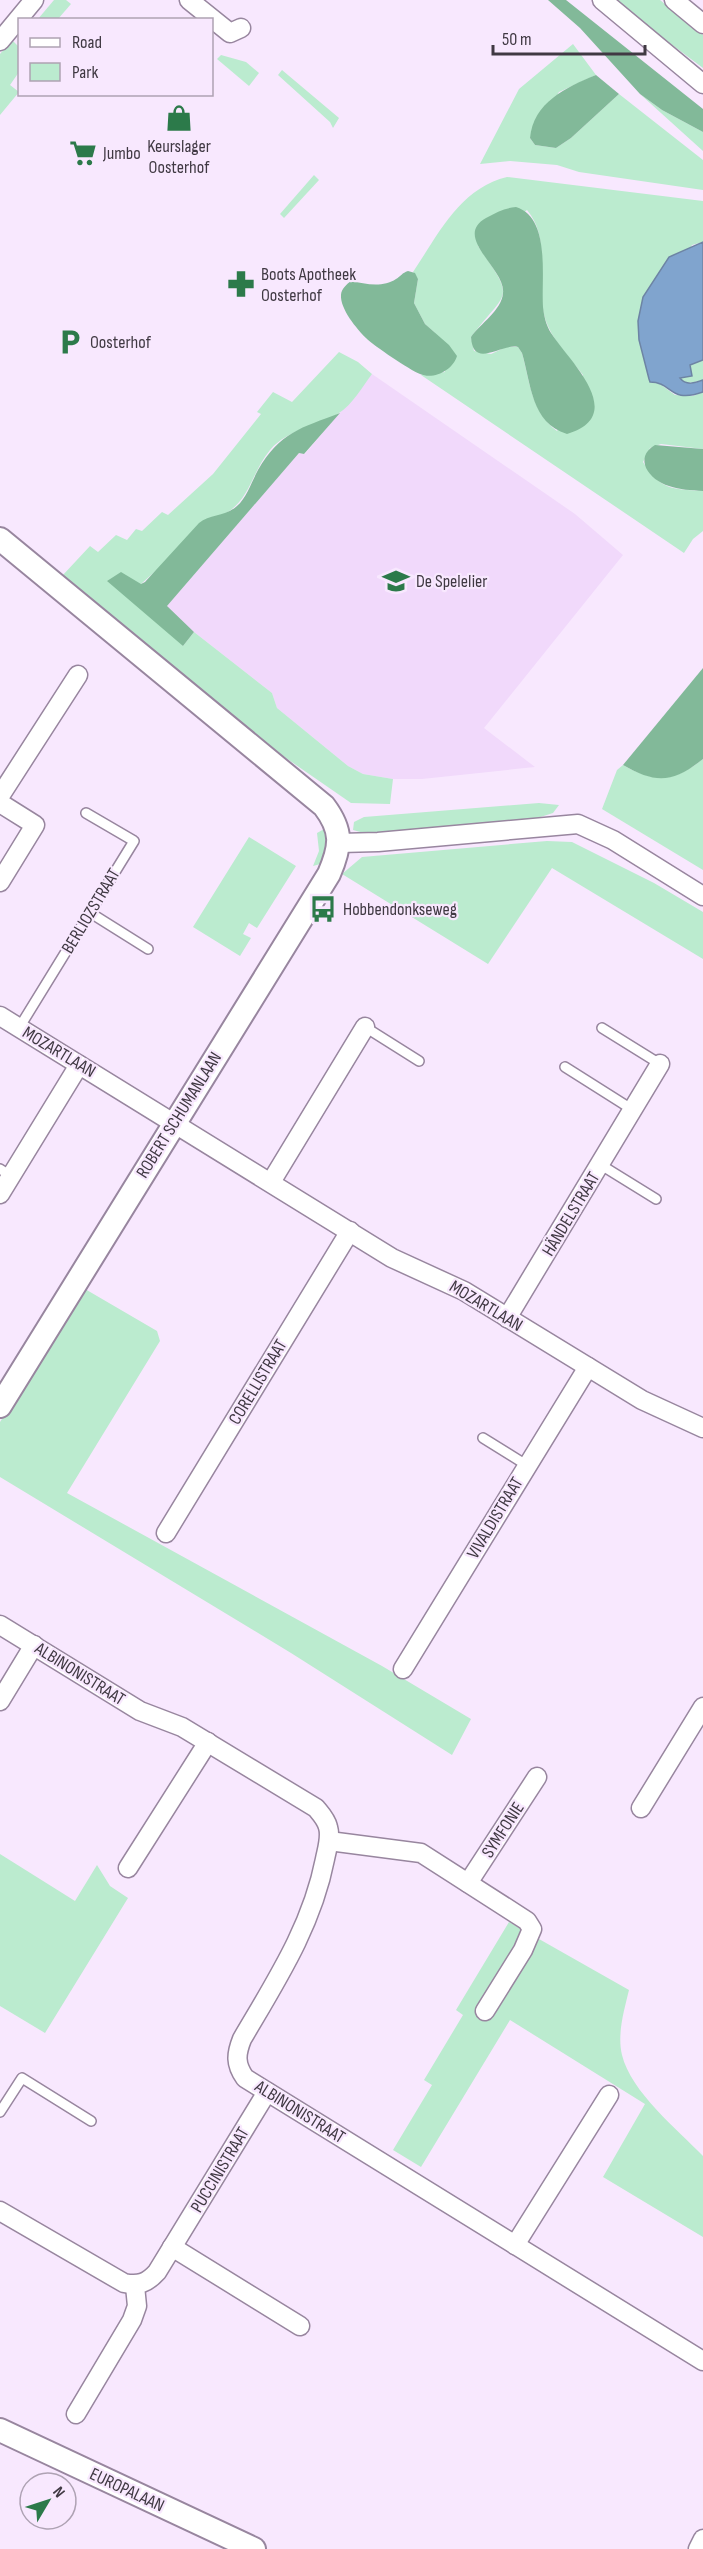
<svg xmlns="http://www.w3.org/2000/svg" width="703" height="2549" font-family="'Sofia Sans Condensed',sans-serif">
<rect width="100%" height="100%" fill="#f8e8fe"/>
<polygon fill="#f1d9fb" points="372,374 575,514 623,555 484,728 535,767 422,779 393,779 363,774 348,766 277,708 272,693 194,632 166,607 299,453 305,454"/>
<g fill="#bbebcf" fill-rule="evenodd">
<polygon points="54,0 66,0 71,4 58,19 38,19"/>
<polygon points="612,0 660,0 703,35 703,68"/>
<polygon points="12,40 19,47 19,72 10,85 19,92 0,115 0,54"/>
<polygon points="573,44 596,75 559,92 530,138 535,145 556,148 571,138 619,94 703,160 703,190 579,172 557,165 510,161 480,164 519,89"/>
<polygon points="221,55 246,62 259,73 249,86 217,59"/>
<polygon points="282,70 339,118 333,128 330,122 278,75"/>
<polygon points="640,94 662,110 703,132 703,151"/>
<polygon points="314,175 319,180 284,218 280,214"/>
<path d="M507,177L703,201V242L692,245L639,340L648,375L675,395L693,396L703,392V449L661,444L650,448L643,462C661,490 671,489 703,491V531L693,539L684,553L421,375L445,372L435,333L425,324L414,303L418,279L413,272C438,235 460,188 507,177ZM527,210C553,241 534,282 545,318C551,339 570,358 583,375L557,431C531,411 530,382 522,353L518,347H506L491,354L474,351L471,337C507,289 517,302 478,246Z"/>
<path d="M339,352L358,362L372,374C363,386 352,405 339,413C318,427 289,428 270,450C250,474 249,508 216,517L141,584L183,646L194,632L272,693L277,708L348,766L363,774L393,779L390,804L351,803L283,756L62,576L90,546L98,552L116,535L127,540L136,529L142,531L162,512L168,515L213,474L261,414L257,412L273,392L292,402Z"/>
<path d="M703,360V380C694,382 686,386 679,378L692,376L689,365Z"/>
<path d="M703,759V870L602,809L617,770L623,765C655,783 674,782 703,759Z"/>
<polygon points="539,803 559,805 553,813 534,819 371,835 353,830 354,822 364,817"/>
<polygon points="326,828 329,840 324,863 313,866 319,851 317,833"/>
<polygon points="249,837 296,866 257,928 249,923 243,934 251,938 240,956 193,927"/>
<polygon points="547,841 572,842 654,883 703,912 703,959 552,868 488,964 342,874 362,857"/>
<polygon points="85,1289 157,1331 160,1341 67,1493 382,1666 471,1719 452,1755 291,1653 0,1477 0,1422"/>
<polygon points="0,1854 75,1901 97,1865 110,1886 128,1898 45,2033 0,2006"/>
<path d="M509,1922L629,1990C624,2011 617,2034 622,2055C631,2092 677,2129 703,2156V2237L603,2177L645,2104L510,2020L421,2167L393,2150L432,2085L424,2080L463,2015L456,2010Z"/>
</g>
<g fill="#82b999">
<polygon points="548,0 566,0 703,109 703,132 662,110 640,94 580,28"/>
<path d="M596,75L619,94L571,138L556,148L535,145L530,138C533,103 566,87 596,75Z"/>
<path d="M516,207C551,218 541,277 543,307C544,316 546,325 551,333C570,362 629,415 567,434C531,423 531,383 522,353L518,347C501,343 473,370 471,337C480,324 502,310 503,293C506,269 452,237 486,218C497,212 505,208 516,207Z"/>
<path d="M408,271L415,273L418,279L414,303L425,324L449,345L457,356C453,370 434,380 420,374C410,370 374,346 366,338C357,329 340,309 341,295C341,289 347,284 351,281C365,284 383,288 396,279C401,276 402,273 408,271Z"/>
<path d="M340,413L304,454L299,453L167,606L194,632L183,646L107,581L121,572L141,584L145,582L199,523C210,514 225,517 237,506C247,497 251,483 258,470C280,432 301,428 340,413Z"/>
<path d="M655,445L703,449V491C691,490 680,490 669,486C649,480 633,458 655,445Z"/>
<path d="M703,668V759C673,783 656,784 623,765Z"/>
</g>
<path fill="#80a4ce" stroke="#6d84a4" stroke-width="1.5" d="M703,242V360L690,365L692,376L680,378C686,386 695,383 703,380V392C669,404 673,382 650,382L649,379L639,340L638,321L643,297L669,257Z"/>
<g fill="none" stroke-linecap="round" stroke-linejoin="round">
<defs>
<g id="service">
<polyline points="89,912 148,949"/>
<polyline points="365,1027 419,1061"/>
<polyline points="19,1028 134,841 86,813"/>
<polyline points="602,1028 660,1064"/>
<polyline points="565,1067 633,1110"/>
<polyline points="601,1165 656,1199"/>
<polyline points="0,1169 11,1176"/>
<polyline points="483,1438 528,1466"/>
<polyline points="0,2112 22,2078 91,2121"/>
</g>
<g id="minor">
<polyline points="189,0 230,33 241,28"/>
<polyline points="602,0 703,84"/>
<polyline points="674,0 703,24"/>
<polyline points="0,41 34,0"/>
<polyline points="0,796 78,675"/>
<polyline points="0,803 35,825 0,882"/>
<polyline points="340,843 378,842 578,824 613,840 703,896"/>
<polyline points="0,1016 392,1258 464,1291 642,1400 703,1428"/>
<polyline points="271,1182 365,1027"/>
<polyline points="0,1194 79,1065"/>
<polyline points="507,1318 660,1064"/>
<polyline points="166,1533 350,1231"/>
<path d="M0,1625L140,1711L182,1727L316,1808C321,1814 326,1819 328,1827C331,1837 327,1849 325,1859C312,1926 276,1981 242,2039C236,2054 235,2064 245,2078L703,2361"/>
<polyline points="403,1669 588,1367"/>
<polyline points="0,1701 34,1645"/>
<polyline points="641,1808 703,1707"/>
<polyline points="329,1841 421,1853 527,1921 532,1929 523,1950 485,2011"/>
<polyline points="128,1868 208,1742"/>
<polyline points="468,1883 537,1777"/>
<path d="M0,2211L124,2283C139,2286 147,2283 157,2272L267,2092"/>
<polyline points="515,2245 609,2095"/>
<polyline points="172,2247 300,2326"/>
<polyline points="76,2414 132,2320 137,2306 135,2286"/>
<polyline points="698,2549 703,2539"/>
</g>
<g id="tertiary">
<path d="M0,539L324,806C343,831 341,846 329,874L0,1406"/>
<polyline points="0,2430 254,2549"/>
</g>
</defs>
<use href="#service" stroke="#98869f" stroke-width="12"/>
<use href="#minor" stroke="#98869f" stroke-width="21"/>
<use href="#tertiary" stroke="#98869f" stroke-width="26"/>
<use href="#service" stroke="#fff" stroke-width="9"/>
<use href="#minor" stroke="#fff" stroke-width="18"/>
<use href="#tertiary" stroke="#fff" stroke-width="22"/>
</g>
<defs>
<symbol id="shop-bare" viewBox="-9 -9 18 18"><path d="M-5-2.5h2.3a2.7 3.5 0 0 1 5.4 0H5L5.5 6h-11ZM-1.5-2.5h3a1.5 2.3 0 0 0-3 0Z" fill="#2c7a4a" stroke="#f8e8fe" stroke-width="2.5" paint-order="stroke"/></symbol>
<symbol id="supermarket-bare" viewBox="-9 -9 18 18"><path d="M-6-5.5h2.5l.6 2H6L4.5 2H-2.5L-4.4-4H-6ZM-1.5 3.2a1.3 1.3 0 1 0 .1 0ZM3 3.2a1.3 1.3 0 1 0 .1 0Z" fill="#2c7a4a" stroke="#f8e8fe" stroke-width="2.5" paint-order="stroke"/></symbol>
<symbol id="pharmacy-bare" viewBox="-9 -9 18 18"><path d="M-2-6h4v4h4v4h-4v4h-4v-4h-4v-4h4Z" fill="#2c7a4a" stroke="#f8e8fe" stroke-width="2.5" paint-order="stroke"/></symbol>
<symbol id="parking-bare" viewBox="-9 -9 18 18"><path d="M-3.5-5.5H1a3.5 3.5 0 0 1 0 7H-1V5.5H-3.5ZM-1-3.4V-.6H.8a1.4 1.4 0 0 0 0-2.8Z" fill="#2c7a4a" stroke="#f8e8fe" stroke-width="2.5" paint-order="stroke"/></symbol>
<symbol id="school-bare" viewBox="-9 -9 18 18"><path d="M0-5L7-2L0 1L-7-2ZM-4 1L0 2.5L4 1V4Q0 6-4 4Z" fill="#2c7a4a" stroke="#f8e8fe" stroke-width="2.5" paint-order="stroke"/></symbol>
<symbol id="bus-bare" viewBox="-9 -9 18 18"><path d="M-5-6H5V4H4V6H2V4H-2V6H-4V4H-5ZM-3.5-4V0h7V-4ZM-3.5 1.2v1.5H-2V1.2ZM2 1.2v1.5H3.5V1.2Z" fill="#2c7a4a" stroke="#f8e8fe" stroke-width="2.5" paint-order="stroke"/></symbol>
</defs>
<g fill-rule="evenodd">
<use href="#shop-bare" x="160" y="99" width="38" height="38"/>
<use href="#supermarket-bare" x="64" y="134" width="38" height="38"/>
<use href="#pharmacy-bare" x="222" y="265" width="38" height="38"/>
<use href="#parking-bare" x="51" y="323" width="38" height="38"/>
<use href="#school-bare" x="377" y="562" width="38" height="38"/>
<use href="#bus-bare" x="304" y="890" width="38" height="38"/>
</g>
<g text-anchor="middle" dominant-baseline="central" stroke-width="4.5" stroke-linejoin="round" paint-order="stroke">
<g font-size="18" fill="#403943" stroke="#f8e8fe" text-anchor="start">
<text x="179" y="146" text-anchor="middle">Keurslager<tspan x="179" dy="21">Oosterhof</tspan></text>
<text x="103" y="153">Jumbo</text>
<text x="261" y="274">Boots Apotheek<tspan x="261" dy="21">Oosterhof</tspan></text>
<text x="90" y="342">Oosterhof</text>
<text x="416" y="581">De Spelelier</text>
<text x="343" y="909">Hobbendonkseweg</text>
</g>
<g font-size="18" fill="#403943" stroke="#f8e8fe">
<text transform="translate(91 911) rotate(-59)">BERLIOZSTRAAT</text>
<text transform="translate(59 1052) rotate(31)">MOZARTLAAN</text>
<text transform="translate(179 1115) rotate(-58)">ROBERT SCHUMANLAAN</text>
<text transform="translate(571 1214) rotate(-59)">HÄNDELSTRAAT</text>
<text transform="translate(486 1306) rotate(31)">MOZARTLAAN</text>
<text transform="translate(258 1382) rotate(-59)">CORELLISTRAAT</text>
<text transform="translate(495 1518) rotate(-59)">VIVALDISTRAAT</text>
<text transform="translate(80 1674) rotate(32)">ALBINONISTRAAT</text>
<text transform="translate(503 1830) rotate(-57)">SYMFONIE</text>
<text transform="translate(300 2112) rotate(32)">ALBINONISTRAAT</text>
<text transform="translate(220 2170) rotate(-59)">PUCCINISTRAAT</text>
<text transform="translate(127 2490) rotate(25)">EUROPALAAN</text>
</g>
</g>
<rect x="18" y="18" width="195" height="78" fill="#f8e8fe" stroke="#aea2b3" stroke-width="1.5"/>
<rect x="30" y="38" width="30" height="9" fill="#ffffff" stroke="#aea2b3" stroke-width="1.5"/>
<text x="72" y="48" font-size="18" fill="#403943">Road</text>
<rect x="30" y="63" width="30" height="18" fill="#bbebcf" stroke="#aea2b3" stroke-width="1.5"/>
<text x="72" y="78" font-size="18" fill="#403943">Park</text>
<g transform="translate(48 2501) rotate(51)"><circle r="28" fill="#f8e8fe" stroke="#aea2b3" stroke-width="1.5"/>
<path d="M0-4.5L10 22L0 15L-10 22Z" fill="#2c7a4a"/>
<text y="-9" font-size="16" font-weight="bold" text-anchor="middle" fill="#403943">N</text>
</g>
<path d="M493 45v9h152v-9" fill="none" stroke="#403943" stroke-width="3"/>
<text x="502" y="45" font-size="18" fill="#403943" stroke="#f8e8fe" stroke-width="4.5" paint-order="stroke">50 m</text>
</svg>
